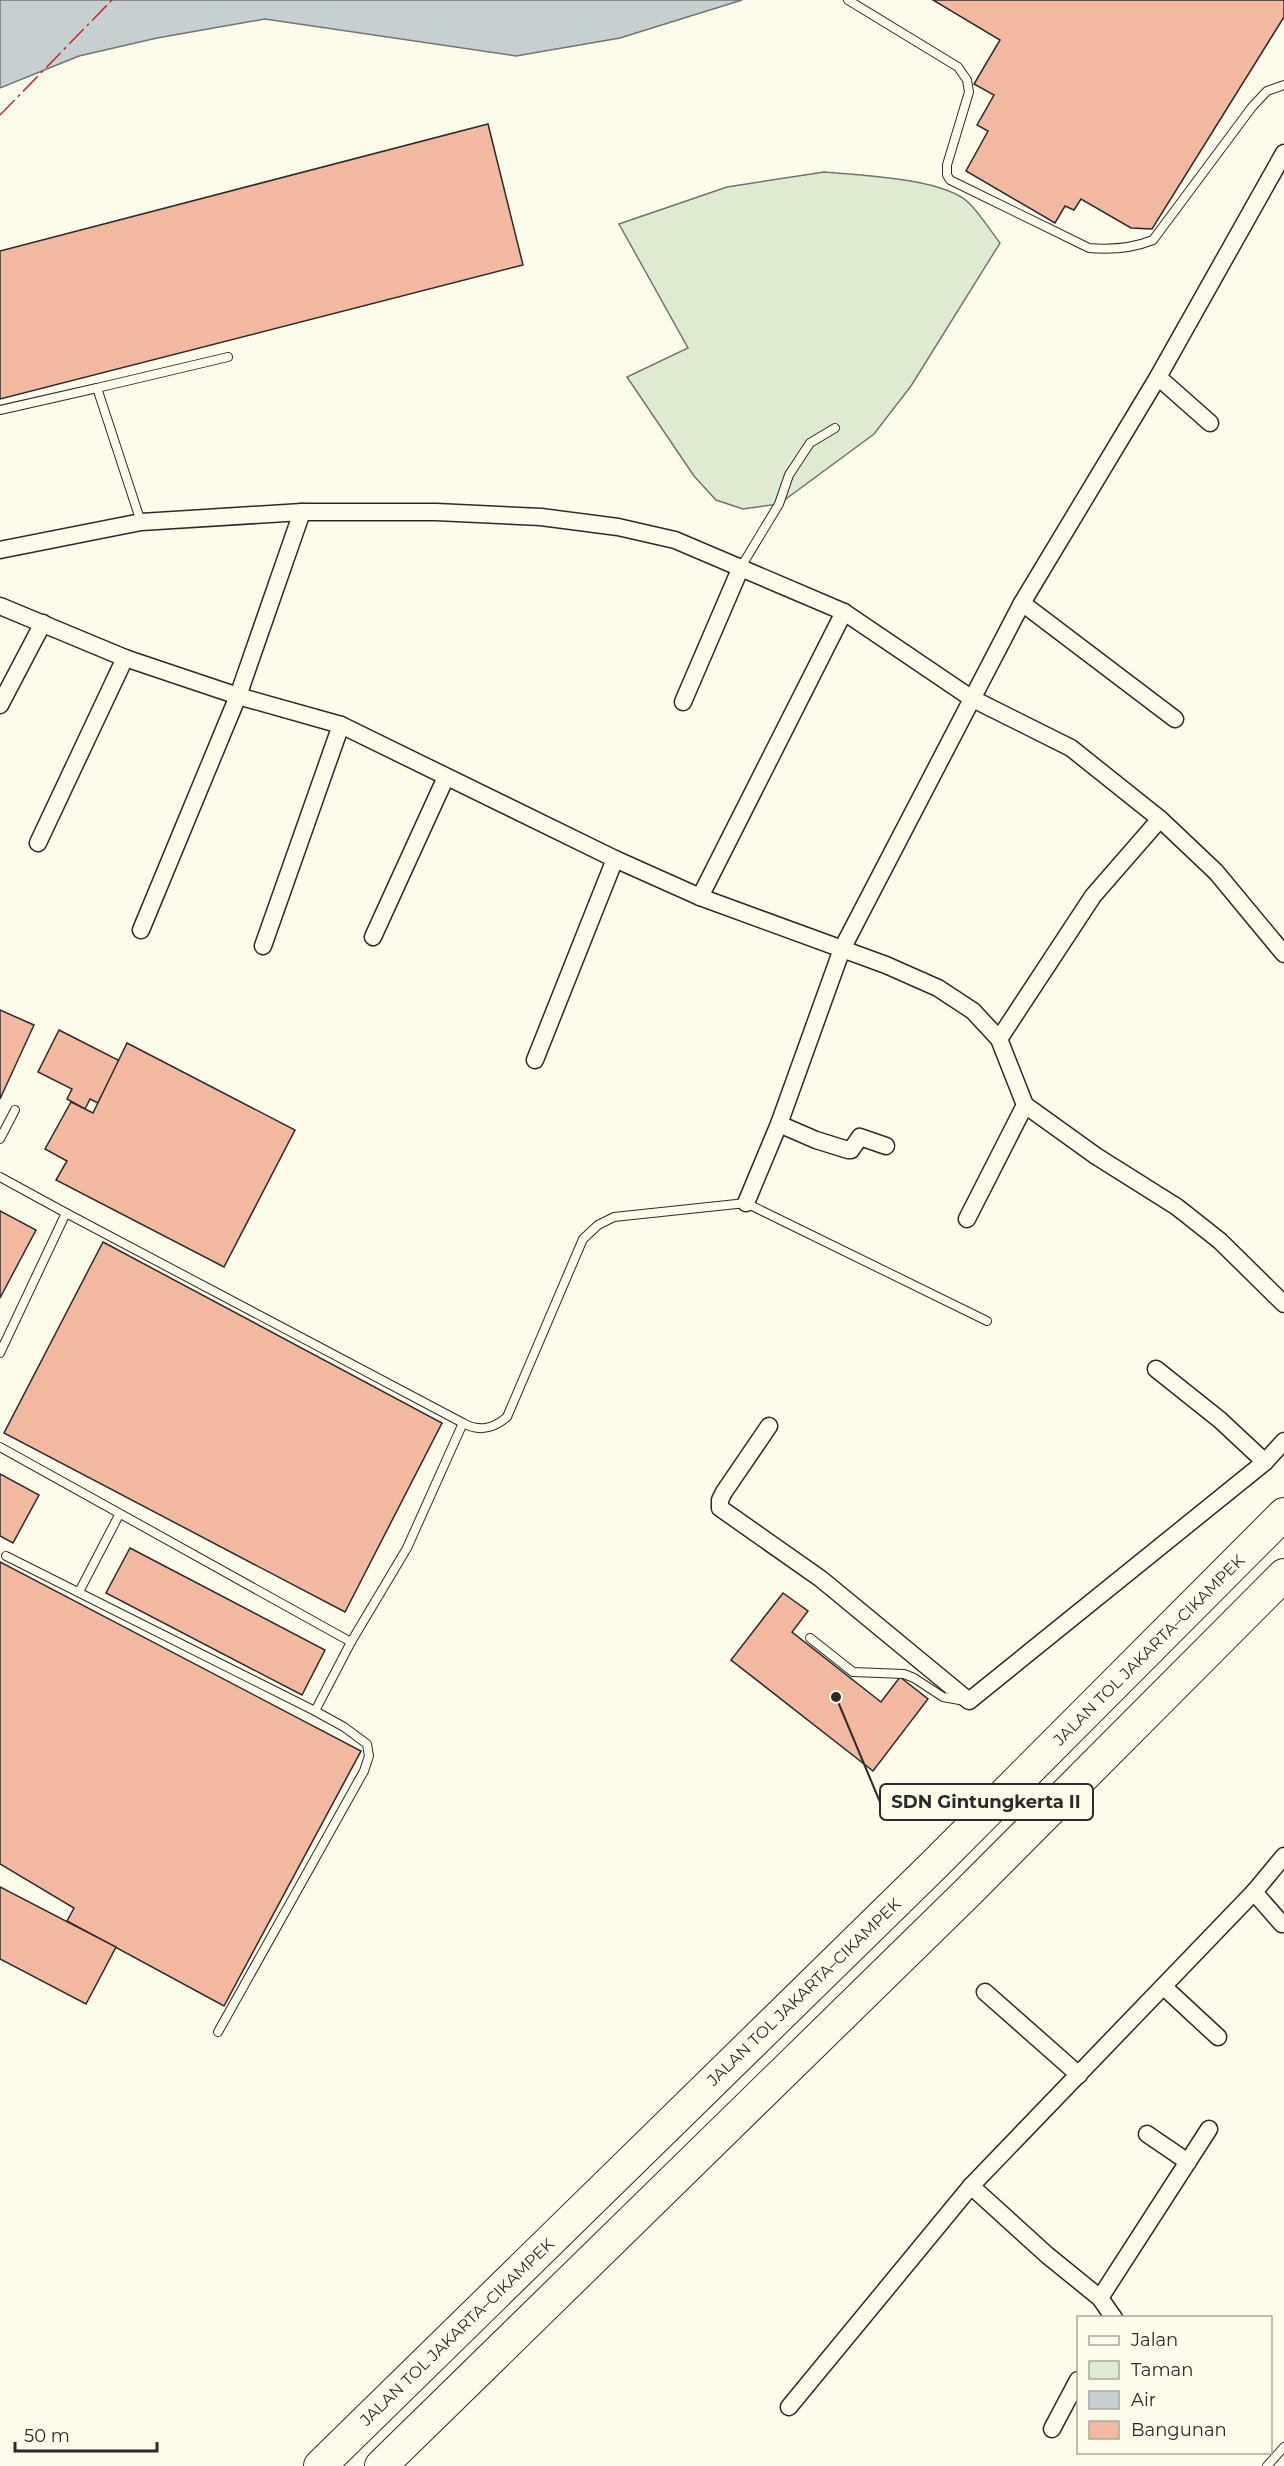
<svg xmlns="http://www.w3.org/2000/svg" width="1284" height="2466" font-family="Montserrat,sans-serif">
<rect width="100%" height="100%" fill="#fdfbea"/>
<path fill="#deebd1" stroke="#74746e" stroke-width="1.5" d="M824,172C859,175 944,178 969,203C980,214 990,230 1000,243L911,386L874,434L779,504L743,509L716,500L694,476L627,377L688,348L619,224L727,187Z"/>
<polygon fill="#c7d0d0" stroke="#74746e" stroke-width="1.5" points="0,0 742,0 620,38 516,56 265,19 157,38 79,56 0,88"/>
<g fill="#f2b8a0" stroke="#2b2b2b" stroke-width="1.5">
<polygon points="933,0 1284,0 1284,17 1152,229 1131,228 1081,199 1074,210 1065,206 1055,223 966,171 988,131 977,125 994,95 974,84 1000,40"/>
<polygon points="488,124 523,265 0,399 0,251"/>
<polygon points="0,1010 34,1025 0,1099"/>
<polygon points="59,1030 120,1061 98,1103 90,1099 85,1109 67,1099 72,1089 38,1072"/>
<polygon points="127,1043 295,1130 224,1267 56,1180 67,1161 45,1149 71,1102 93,1113"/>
<polygon points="0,1211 36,1230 0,1298"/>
<polygon points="103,1242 442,1423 345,1612 4,1433"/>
<polygon points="0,1474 39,1495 13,1543 0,1536"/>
<polygon points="130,1548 325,1650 302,1695 106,1593"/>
<polygon points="0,1562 361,1751 224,2006 67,1921 74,1908 0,1864"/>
<polygon points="783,1593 808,1611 792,1632 881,1702 900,1677 928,1699 873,1771 731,1660"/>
<polygon points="0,1887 116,1947 86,2004 0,1959"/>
</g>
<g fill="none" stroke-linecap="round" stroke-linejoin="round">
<defs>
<g id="lane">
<path d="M848,0L958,67L967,80L969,92L947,165V175L950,180L1089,248C1111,250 1133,248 1153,240L1252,107L1267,91L1284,85"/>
<polyline points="97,388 228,357"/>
<polyline points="0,410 97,388 141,522"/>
<polyline points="741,567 779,504 789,475 810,443 835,428"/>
<polyline points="0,1139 15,1110"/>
<polyline points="0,1177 66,1213"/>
<polyline points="0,1353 66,1213 463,1423"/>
<polyline points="0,1447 351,1642"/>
<polyline points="6,1556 315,1711"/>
<polyline points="79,1592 119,1515"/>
<polyline points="810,1638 853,1672 904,1674 914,1678 943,1697 965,1701"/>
<path d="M218,2032L364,1771L369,1756L367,1744L344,1727L315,1711L351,1642L407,1548L463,1423C479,1432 493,1429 507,1417L583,1239L598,1225L614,1217L746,1203L987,1321"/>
<polyline points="1267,2466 1284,2447"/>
</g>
<g id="street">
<polyline points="1158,377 1210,423"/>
<polyline points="0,550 141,522 302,512 436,512 541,517 618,527 675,540 844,612 971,698 1071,748 1160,819 1216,872 1284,954"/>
<polyline points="1022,603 1175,719"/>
<polyline points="0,606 125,658 238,696 341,725 615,859 700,897 886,965 938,988 973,1011 999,1039 1025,1105 1096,1156 1177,1207 1220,1241 1284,1304"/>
<polyline points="683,702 741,567"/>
<polyline points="0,705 43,623"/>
<polyline points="38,843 125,658"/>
<polyline points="700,897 844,612"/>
<polyline points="141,930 238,696 302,512"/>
<polyline points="373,937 446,777"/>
<polyline points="263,946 341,725"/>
<polyline points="999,1039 1093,896 1160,819"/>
<polyline points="535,1060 615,859"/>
<polyline points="779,1124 816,1140 848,1150 851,1150 860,1137 886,1146"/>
<polyline points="746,1203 779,1124 842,949 1022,603 1158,377 1284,153"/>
<polyline points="967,1219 1025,1105"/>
<polyline points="1156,1369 1220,1420 1265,1462"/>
<polyline points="769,1426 724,1492 720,1500 720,1508 821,1579 969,1701 1265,1462 1284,1441"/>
<polyline points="1254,1892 1282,1924"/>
<polyline points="1164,1987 1218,2037"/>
<polyline points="985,1992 1079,2075"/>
<polyline points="1147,2134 1188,2162"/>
<polyline points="971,2186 1047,2255 1100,2298 1114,2318"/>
<polyline points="1100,2298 1209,2129"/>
<polyline points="789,2407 971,2186 1254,1892 1284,1856"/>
<polyline points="1052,2429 1078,2380"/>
</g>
<g id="highway">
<polyline points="320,2466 934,1865 1284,1514"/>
<polyline points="381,2466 967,1893 1284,1575"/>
</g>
</defs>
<use href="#lane" stroke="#2b2b2b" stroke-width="10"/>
<use href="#street" stroke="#2b2b2b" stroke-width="19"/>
<use href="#highway" stroke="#2b2b2b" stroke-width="34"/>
<use href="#lane" stroke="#fdfbea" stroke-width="8"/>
<use href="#street" stroke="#fdfbea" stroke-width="16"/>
<use href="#highway" stroke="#fdfbea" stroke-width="32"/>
<polyline stroke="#c62828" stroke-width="1.5" stroke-dasharray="21 4.5 3 4.5" stroke-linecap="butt" points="0,115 112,0"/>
</g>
<g text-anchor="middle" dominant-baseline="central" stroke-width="4.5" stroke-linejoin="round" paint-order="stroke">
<g font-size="16" fill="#2b2b2b" stroke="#fdfbea">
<text transform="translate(1149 1650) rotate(-45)">JALAN TOL JAKARTA–CIKAMPEK</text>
<text transform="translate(804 1992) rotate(-44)">JALAN TOL JAKARTA–CIKAMPEK</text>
<text transform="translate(457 2332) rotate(-44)">JALAN TOL JAKARTA–CIKAMPEK</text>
</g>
</g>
<path fill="none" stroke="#2b2b2b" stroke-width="2" d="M836 1697L880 1802"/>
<circle fill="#2b2b2b" stroke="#fdfbea" stroke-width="2" cx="836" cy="1697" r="6"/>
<rect fill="#fdfbea" stroke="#2b2b2b" stroke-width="2" x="880" y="1784" width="213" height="36" rx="6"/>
<g font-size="18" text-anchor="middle" font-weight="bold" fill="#2b2b2b">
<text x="986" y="1808">SDN Gintungkerta II</text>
</g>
<rect x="1077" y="2316" width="195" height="138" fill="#fdfbea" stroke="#a9a89e" stroke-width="1.5"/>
<rect x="1089" y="2336" width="30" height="9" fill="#fdfbea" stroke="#a9a89e" stroke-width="1.5"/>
<text x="1131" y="2346" font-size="18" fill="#2b2b2b">Jalan</text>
<rect x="1089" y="2361" width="30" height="18" fill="#deebd1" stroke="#a9a89e" stroke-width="1.5"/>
<text x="1131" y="2376" font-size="18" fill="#2b2b2b">Taman</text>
<rect x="1089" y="2391" width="30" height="18" fill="#c7d0d0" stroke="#a9a89e" stroke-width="1.5"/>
<text x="1131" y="2406" font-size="18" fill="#2b2b2b">Air</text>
<rect x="1089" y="2421" width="30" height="18" fill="#f2b8a0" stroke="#a9a89e" stroke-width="1.5"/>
<text x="1131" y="2436" font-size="18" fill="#2b2b2b">Bangunan</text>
<path d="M15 2442v9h142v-9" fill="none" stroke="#2b2b2b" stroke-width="3"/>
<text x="24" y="2442" font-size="18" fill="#2b2b2b" stroke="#fdfbea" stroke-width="4.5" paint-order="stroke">50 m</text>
</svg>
